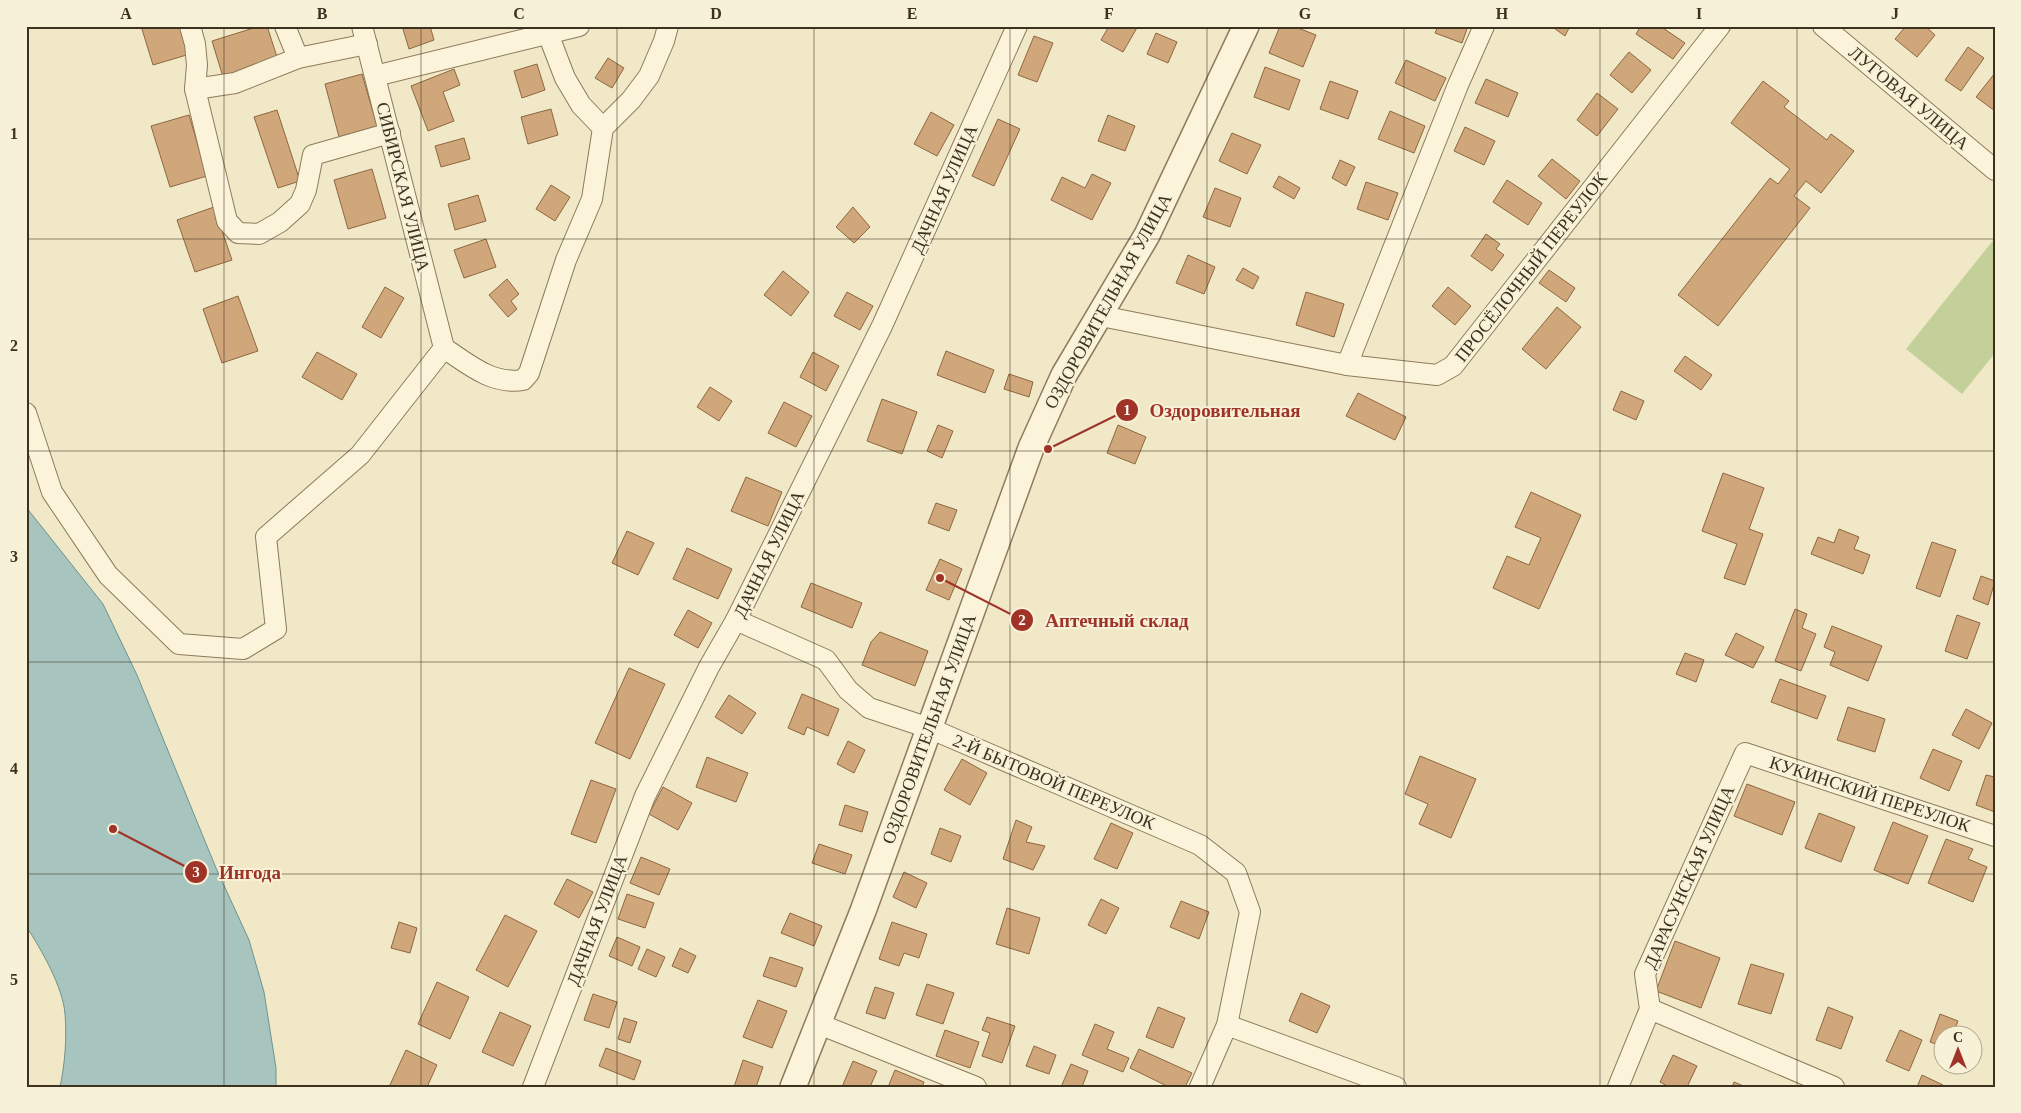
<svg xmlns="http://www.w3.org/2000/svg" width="2021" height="1113" font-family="Georgia,serif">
<rect width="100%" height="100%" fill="#f1e8c7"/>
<polygon fill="#c4d09a" points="1995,238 1995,353 1962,394 1906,349"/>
<path fill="#a8c4bf" stroke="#6e938e" d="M26,507L103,604L137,675L216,868L249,940L264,992L276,1068V1087H60C65,1064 67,1037 65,1014C63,987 41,949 26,926Z"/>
<g fill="#d0a77b" stroke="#8e673f">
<polygon points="141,26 181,26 190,54 153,65"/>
<polygon points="260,26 267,26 278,60 223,77 212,41"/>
<polygon points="402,26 430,26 434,40 409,49"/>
<polygon points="1109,26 1138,26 1123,52 1101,40"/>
<polygon points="1280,26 1293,26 1316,35 1303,67 1269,53"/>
<polygon points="1438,26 1468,26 1462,43 1435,33"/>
<polygon points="1551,26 1570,26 1565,36"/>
<polygon points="1641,26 1660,26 1685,43 1673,59 1636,34"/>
<polygon points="1906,26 1925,26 1935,35 1917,57 1895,39"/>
<polygon points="1156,33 1177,42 1168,63 1147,54"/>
<polygon points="1034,36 1053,43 1037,82 1018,75"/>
<polygon points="1968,47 1984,58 1961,91 1945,80"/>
<polygon points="1629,52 1651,70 1632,93 1610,75"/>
<polygon points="608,58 624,68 612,88 595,78"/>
<polygon points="1406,60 1446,78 1435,101 1395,83"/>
<polygon points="537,64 545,90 522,98 514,71"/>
<polygon points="1265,67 1300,80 1289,110 1254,97"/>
<polygon points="454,69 460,85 443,92 454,121 428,131 411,86"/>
<polygon points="1995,73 1995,111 1976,97"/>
<polygon points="362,74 377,126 339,137 325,84"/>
<polygon points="1486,79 1518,93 1508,117 1475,103"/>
<polygon points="1330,81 1358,91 1348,119 1320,109"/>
<polygon points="1763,81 1789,101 1784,107 1827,140 1831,134 1854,151 1821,193 1806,181 1794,196 1810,208 1718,326 1678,295 1770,178 1778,184 1790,169 1731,123"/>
<polygon points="1597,93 1618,109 1597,136 1577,120"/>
<polygon points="551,109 558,135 528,144 521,117"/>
<polygon points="277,110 300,181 278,188 254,117"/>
<polygon points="1390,111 1425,126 1414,153 1378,139"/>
<polygon points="931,112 954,125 937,156 914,144"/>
<polygon points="189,115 207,176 170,187 151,126"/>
<polygon points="1108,115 1135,126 1125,151 1098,141"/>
<polygon points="998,119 1020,129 994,186 972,176"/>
<polygon points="1465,127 1495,141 1484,165 1454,151"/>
<polygon points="1232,133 1261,145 1247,174 1219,161"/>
<polygon points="464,138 470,159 441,167 435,146"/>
<polygon points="1552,159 1580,181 1566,199 1538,176"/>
<polygon points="1340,160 1355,167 1346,186 1332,178"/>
<polygon points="372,169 386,218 348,229 334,180"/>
<polygon points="1092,174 1111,183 1092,220 1051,200 1062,177 1085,188"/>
<polygon points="1279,176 1300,188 1294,199 1273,187"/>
<polygon points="1507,180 1542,203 1528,225 1493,202"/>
<polygon points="1366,182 1398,193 1388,220 1357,209"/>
<polygon points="551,185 570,197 555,221 536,209"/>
<polygon points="1215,188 1241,198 1230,227 1203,217"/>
<polygon points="478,195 486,221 455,230 448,204"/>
<polygon points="214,207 232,260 195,272 177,220"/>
<polygon points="853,207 870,227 854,243 836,227"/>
<polygon points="1486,234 1500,244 1496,249 1504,255 1492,271 1471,256"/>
<polygon points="486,239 496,267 464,278 454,250"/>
<polygon points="1188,255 1215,267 1204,294 1176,283"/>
<polygon points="1243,268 1259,277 1253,289 1236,280"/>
<polygon points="1549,270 1575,288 1566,302 1539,283"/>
<polygon points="783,271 809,292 791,316 764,295"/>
<polygon points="507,279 519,294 511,301 517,309 508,317 489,295"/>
<polygon points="385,287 404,298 381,338 362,327"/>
<polygon points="1448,287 1471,306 1455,325 1432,306"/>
<polygon points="847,292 873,306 860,330 834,316"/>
<polygon points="1306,292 1344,304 1334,337 1296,325"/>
<polygon points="238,296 258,351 222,363 203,309"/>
<polygon points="1557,307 1581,327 1546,369 1522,349"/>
<polygon points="946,351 994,370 985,393 937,375"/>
<polygon points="317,352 357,374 342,400 302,377"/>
<polygon points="813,352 839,366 826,391 800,377"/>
<polygon points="1685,356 1712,375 1701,390 1674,371"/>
<polygon points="1009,374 1033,382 1029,397 1004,389"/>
<polygon points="710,387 732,401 719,421 697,407"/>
<polygon points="1621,391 1644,401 1636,420 1613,410"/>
<polygon points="1358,393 1406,417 1395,440 1346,416"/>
<polygon points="882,399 917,412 902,454 867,441"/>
<polygon points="784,402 812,416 796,447 768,433"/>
<polygon points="938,425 953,431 942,458 927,451"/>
<polygon points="1118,425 1146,437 1135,464 1107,453"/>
<polygon points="1723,473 1764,488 1749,529 1763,534 1745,585 1724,578 1737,544 1702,531"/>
<polygon points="746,477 782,492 768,526 731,511"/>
<polygon points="1531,492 1581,515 1539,609 1493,588 1507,556 1529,565 1541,538 1515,527"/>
<polygon points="936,503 957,510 949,531 928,523"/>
<polygon points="1839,529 1859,537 1854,549 1870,555 1863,574 1811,554 1818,537 1834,543"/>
<polygon points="627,531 654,543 638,575 612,563"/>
<polygon points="1932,542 1956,550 1940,597 1916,588"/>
<polygon points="687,548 732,569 718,599 673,579"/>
<polygon points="940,559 962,569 949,600 926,590"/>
<polygon points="1981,576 1995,581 1988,605 1973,599"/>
<polygon points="811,583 862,603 852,628 801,607"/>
<polygon points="1795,609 1807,614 1802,628 1816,634 1801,671 1775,661"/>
<polygon points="688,610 712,623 698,648 674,635"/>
<polygon points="1957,615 1980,623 1967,659 1945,651"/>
<polygon points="1832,626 1882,646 1868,681 1830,665 1835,652 1824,647"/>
<polygon points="880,632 928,651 915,686 862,665 871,642"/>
<polygon points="1736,633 1764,647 1753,668 1725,655"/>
<polygon points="1685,653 1704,660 1696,682 1676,674"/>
<polygon points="629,668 665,684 630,759 595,743"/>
<polygon points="1780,679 1826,696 1817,719 1771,702"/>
<polygon points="802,694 839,709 828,736 807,727 804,735 788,728"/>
<polygon points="729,695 756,713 742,734 715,717"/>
<polygon points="1848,707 1885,719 1875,752 1837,740"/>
<polygon points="1966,709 1992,723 1979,749 1952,735"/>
<polygon points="848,741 865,750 854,773 837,764"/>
<polygon points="1933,749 1962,761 1949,791 1920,778"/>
<polygon points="1420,756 1476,779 1451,838 1419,824 1428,804 1405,794"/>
<polygon points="707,757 748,773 736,802 696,787"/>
<polygon points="962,759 987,773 970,805 944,790"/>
<polygon points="1986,775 1995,777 1995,812 1976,805"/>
<polygon points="591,780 616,789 596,843 571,834"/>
<polygon points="1747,784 1795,802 1782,835 1734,816"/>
<polygon points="663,787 692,803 678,830 649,814"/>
<polygon points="845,805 868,812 862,832 839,825"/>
<polygon points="1819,813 1855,827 1841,862 1805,848"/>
<polygon points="1016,820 1032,827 1026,842 1045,846 1033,870 1003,859"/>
<polygon points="1893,822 1928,836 1908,884 1874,870"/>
<polygon points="1111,823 1133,833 1117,869 1094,859"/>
<polygon points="940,828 961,836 951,862 931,854"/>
<polygon points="1946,839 1973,849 1968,859 1987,867 1973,902 1928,883"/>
<polygon points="819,844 852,855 845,874 812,863"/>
<polygon points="641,857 670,869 659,895 630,883"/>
<polygon points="904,872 927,883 916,908 893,897"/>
<polygon points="567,879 593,892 579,918 554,904"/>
<polygon points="627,894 654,903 645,928 618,919"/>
<polygon points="1101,899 1119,908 1106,934 1088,925"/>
<polygon points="1181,901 1209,912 1199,939 1170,927"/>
<polygon points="1007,908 1040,918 1029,954 996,944"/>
<polygon points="790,913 822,926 814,946 781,933"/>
<polygon points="505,915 537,931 508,987 476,970"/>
<polygon points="399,922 417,928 410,953 391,948"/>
<polygon points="892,922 927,934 919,958 904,953 899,966 879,959"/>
<polygon points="617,937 640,947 632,966 609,956"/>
<polygon points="1675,941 1720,958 1701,1008 1656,991"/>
<polygon points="680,948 696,956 688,973 672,966"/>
<polygon points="647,949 665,957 656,977 638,969"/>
<polygon points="770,957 803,968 796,987 763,976"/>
<polygon points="1751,964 1784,974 1771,1014 1738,1004"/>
<polygon points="437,982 469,997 450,1039 418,1024"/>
<polygon points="927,984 954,993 943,1024 916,1015"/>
<polygon points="875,987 894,993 885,1019 866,1013"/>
<polygon points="1301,993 1330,1006 1317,1033 1289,1021"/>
<polygon points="593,994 617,1002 609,1028 584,1020"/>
<polygon points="758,1000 787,1011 772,1048 743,1037"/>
<polygon points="1158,1007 1185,1018 1173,1048 1146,1037"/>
<polygon points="1828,1007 1853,1017 1841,1049 1816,1040"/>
<polygon points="500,1012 531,1026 513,1066 482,1052"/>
<polygon points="1940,1014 1958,1021 1952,1036 1944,1036 1944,1047 1930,1042"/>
<polygon points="987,1017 1015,1026 1002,1063 982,1056 990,1033 982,1030"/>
<polygon points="624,1018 637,1022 630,1043 618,1039"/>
<polygon points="1095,1024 1114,1032 1107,1049 1129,1058 1123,1072 1082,1055"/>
<polygon points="945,1030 979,1042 970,1068 936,1056"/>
<polygon points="1900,1030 1922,1040 1909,1071 1886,1061"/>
<polygon points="1034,1046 1056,1055 1049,1074 1026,1066"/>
<polygon points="606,1048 641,1061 634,1080 599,1066"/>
<polygon points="1139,1049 1192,1073 1185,1087 1169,1087 1130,1068"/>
<polygon points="406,1050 437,1065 427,1087 389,1087"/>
<polygon points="1673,1055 1697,1066 1687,1087 1669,1087 1660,1082"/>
<polygon points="743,1060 763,1067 756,1087 734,1087"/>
<polygon points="853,1061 877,1071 870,1087 842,1087"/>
<polygon points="1071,1064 1088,1071 1082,1087 1061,1087"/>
<polygon points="895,1070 924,1082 922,1087 888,1087"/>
<polygon points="1922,1075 1943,1085 1942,1087 1917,1087"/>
<polygon points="1734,1082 1746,1087 1732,1087"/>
</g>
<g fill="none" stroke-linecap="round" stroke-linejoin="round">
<defs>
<g id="minor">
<polyline points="190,26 195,44 197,65 195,89 227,221 238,233 259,234 280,222 300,204 306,190 313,155 390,133"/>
<polyline points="285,26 298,58"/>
<polyline points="362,26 444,348"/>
<polyline points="545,26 565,78 581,105 603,128"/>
<polyline points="1823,26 1995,170"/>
<polyline points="375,76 579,26"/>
<polyline points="195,89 235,83 298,58 367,44"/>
<polyline points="1101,316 1347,365 1437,375 1453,366 1720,26"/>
<polyline points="1347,365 1458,85 1484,26"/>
<path d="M26,413L52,492L108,575L179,644L243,649L276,629L266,537L360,455L444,348C468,364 492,385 523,380L529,373L566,260L592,199L603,128L631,100L649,76L664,41L668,26"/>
<polyline points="736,620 826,660 848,690 869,708 929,728 1200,845 1236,873 1250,912 1227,1025 1200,1087"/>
<polyline points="1650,1009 1834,1087"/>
<polyline points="819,1024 976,1087"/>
<polyline points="1227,1025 1396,1087"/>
<polyline points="533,1087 645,796 709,667 736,620 882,326 1017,26"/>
<polyline points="1618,1087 1650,1009 1645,974 1745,753 1995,836"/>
</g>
<polyline id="tertiary" points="793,1087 863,911 1031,448 1064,375 1147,235 1246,26"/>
</defs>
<use href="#minor" stroke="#8e7b5b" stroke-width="22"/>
<use href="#tertiary" stroke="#8e7b5b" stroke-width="28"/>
<use href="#minor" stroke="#fbf4db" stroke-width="20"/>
<use href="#tertiary" stroke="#fbf4db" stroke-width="25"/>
</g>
<path fill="none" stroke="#3d311f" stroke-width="1" stroke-opacity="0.55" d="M224,26V1087M421,26V1087M617,26V1087M814,26V1087M1010,26V1087M1207,26V1087M1404,26V1087M1600,26V1087M1797,26V1087M26,239H1995M26,451H1995M26,662H1995M26,874H1995"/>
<g text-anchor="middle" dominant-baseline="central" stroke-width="4" stroke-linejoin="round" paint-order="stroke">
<g font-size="18" fill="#3d311f" stroke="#f7f1d7">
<text transform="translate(1909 98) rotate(40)">ЛУГОВАЯ УЛИЦА</text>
<text transform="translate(403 187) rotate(76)">СИБИРСКАЯ УЛИЦА</text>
<text transform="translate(944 189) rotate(-66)">ДАЧНАЯ УЛИЦА</text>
<text transform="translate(1531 267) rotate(-52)">ПРОСЁЛОЧНЫЙ ПЕРЕУЛОК</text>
<text transform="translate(1108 301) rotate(-61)">ОЗДОРОВИТЕЛЬНАЯ УЛИЦА</text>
<text transform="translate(769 554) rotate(-64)">ДАЧНАЯ УЛИЦА</text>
<text transform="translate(929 729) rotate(-70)">ОЗДОРОВИТЕЛЬНАЯ УЛИЦА</text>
<text transform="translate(1054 782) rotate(23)">2-Й БЫТОВОЙ ПЕРЕУЛОК</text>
<text transform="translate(1870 794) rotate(18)">КУКИНСКИЙ ПЕРЕУЛОК</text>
<text transform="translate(1689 877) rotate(-66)">ДАРАСУНСКАЯ УЛИЦА</text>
<text transform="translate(597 920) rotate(-69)">ДАЧНАЯ УЛИЦА</text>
</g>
</g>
<path fill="none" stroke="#a03328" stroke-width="2" d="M1048 449L1127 410M940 578L1022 620M113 829L196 872"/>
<g fill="#a03328" stroke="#f7f1d7" stroke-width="2">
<circle cx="1048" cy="449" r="5"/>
<circle cx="940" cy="578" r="5"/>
<circle cx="113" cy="829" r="5"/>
<circle cx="1127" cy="410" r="12"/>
<circle cx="1022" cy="620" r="12"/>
<circle cx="196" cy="872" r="12"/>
</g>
<g font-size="15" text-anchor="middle" font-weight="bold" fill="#fff">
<text x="1127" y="415">1</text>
<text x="1022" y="625">2</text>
<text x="196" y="877">3</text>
</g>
<g font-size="19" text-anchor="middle" font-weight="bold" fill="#a03328" stroke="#f7f1d7" stroke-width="4" stroke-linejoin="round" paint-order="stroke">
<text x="1225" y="417">Оздоровительная</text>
<text x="1117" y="627">Аптечный склад</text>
<text x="250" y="879">Ингода</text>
</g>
<rect width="2021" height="1113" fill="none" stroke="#f7f1d7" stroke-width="55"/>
<g transform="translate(1958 1050)"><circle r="24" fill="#f7f1d7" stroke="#ada48d"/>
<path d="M0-4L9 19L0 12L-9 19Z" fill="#a03328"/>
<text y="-8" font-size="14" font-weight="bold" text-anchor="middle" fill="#3d311f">С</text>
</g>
<rect x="28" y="28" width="1966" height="1058" fill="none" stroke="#3d311f" stroke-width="2"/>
<g font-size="16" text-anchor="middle" font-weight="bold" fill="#3d311f">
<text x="126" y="19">A</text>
<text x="322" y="19">B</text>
<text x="519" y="19">C</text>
<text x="716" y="19">D</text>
<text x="912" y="19">E</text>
<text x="1109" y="19">F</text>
<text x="1305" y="19">G</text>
<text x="1502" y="19">H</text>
<text x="1699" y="19">I</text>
<text x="1895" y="19">J</text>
<text x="14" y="139">1</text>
<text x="14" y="351">2</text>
<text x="14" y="562">3</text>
<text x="14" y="774">4</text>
<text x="14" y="985">5</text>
</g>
</svg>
